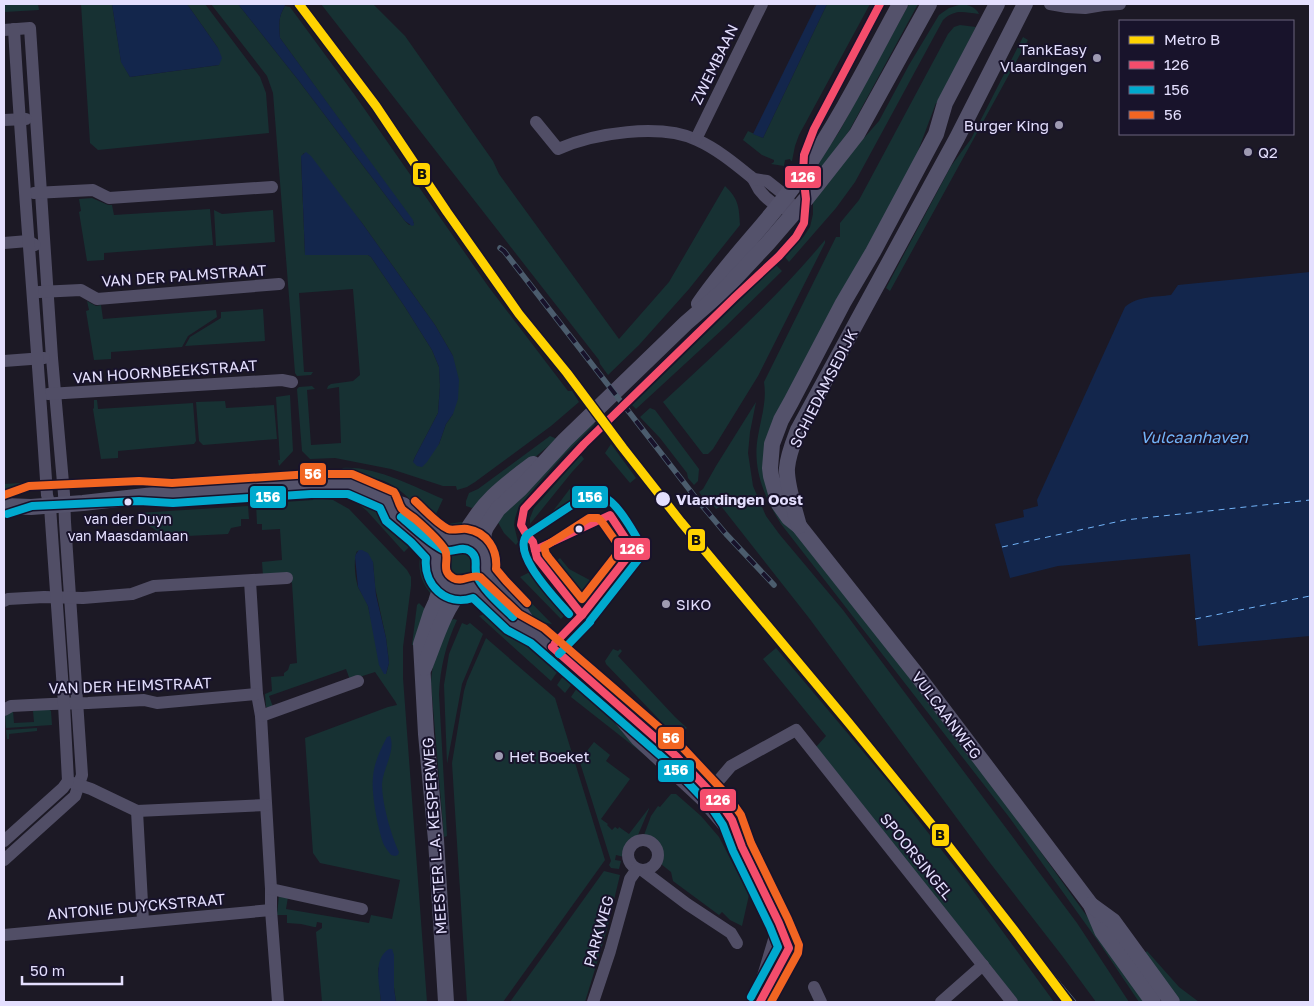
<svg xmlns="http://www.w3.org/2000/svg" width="1314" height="1006" font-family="'Golos Text',sans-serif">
<rect width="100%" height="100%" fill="#1c1925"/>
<g fill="#173133" fill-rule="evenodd">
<polygon points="4,4 38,4 39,10 4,12"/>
<polygon points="81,4 112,4 121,61 130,77 219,65 218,48 187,4 205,4 260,77 266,93 269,133 98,150 90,143"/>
<path d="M211,4H238L299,81L405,221L409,225L414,223L280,38C279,25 278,17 285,6L290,7L354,94L488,286L568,391H572L579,402L551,426L475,482L467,487L457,490L456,486H443L391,469L335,458L310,459L302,451L297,389L299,387L312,386L315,389L307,390L311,445L341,443L339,387L327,389L328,386L331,384L353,381L360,375L353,289L299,293L304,372H313L311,375L297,376L295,373L273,93L267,76ZM304,153L362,223L435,325L453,356V414L446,424L439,444L413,462L415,457L438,413L440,386L439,367L432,350L405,307L371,257L368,255L305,254L301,157Z"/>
<path d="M321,4H373L405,36L493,161L499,174L619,339L669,282L725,186C739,199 739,208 740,225L689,289L639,345L608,375L600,364L599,360Z"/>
<polygon points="827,4 870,4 799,135 795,146 792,161 791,161 790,159 785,160 784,166 771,164 774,162 774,160 762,155 743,140 748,131 763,138"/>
<polygon points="909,4 918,4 849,131 812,181 810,175 839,132"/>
<path d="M962,4C968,5 976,7 979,14C963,12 955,9 943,20L855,182L836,208L789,262L785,257L804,236L810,227L813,214V197L827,180L879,121L909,65L939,15L949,8Z"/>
<path d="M960,25L976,27L937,103H936L918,151V152L767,467L905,672L1012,812L1104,940L1146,1002H1139L1100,944L1009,817L781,524C764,497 752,468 758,436C761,418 767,401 764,382L836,237H840V223L859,200L948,34L954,27Z"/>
<polygon points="1023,37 1028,40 890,291 886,288 951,166 971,139"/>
<polygon points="92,198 108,205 112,205 114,215 210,209 213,245 104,253 104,260 87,261 79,212 81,211 79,199"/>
<polygon points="214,210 222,214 273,210 275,242 216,246"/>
<path d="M825,240V243L758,376L713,449L708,454H703L663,402C719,350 776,299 825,240Z"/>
<polygon points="776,265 782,271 725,327 636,409 632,405"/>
<polygon points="87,301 96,306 101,305 103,319 216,310 217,317 188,336 182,347 111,352 111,359 94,360 86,311 89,310"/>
<polygon points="263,309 265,341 185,346 190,337 221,318 221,312"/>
<polygon points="290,395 293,451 279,466 278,460 280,460 276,397"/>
<polygon points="94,400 97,400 98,409 193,403 196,441 194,444 118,451 118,458 101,459 93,409 94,408"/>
<polygon points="225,401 226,408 274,405 277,439 203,445 199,441 196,402"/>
<polygon points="756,402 750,432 748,453 753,486 766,516 780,535 843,610 1077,923 1129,1002 1096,1002 1063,957 987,859 809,618 721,506 716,509 707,498 704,499 699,492 703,489 716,466"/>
<polygon points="650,408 655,410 699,469 698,481 694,485 688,478 687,473 660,438 640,417"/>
<polygon points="593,422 595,424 563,456 519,506 515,518 514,525 518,542 516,545 504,533 496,519"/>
<polygon points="550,436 557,439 477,505 472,508 466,506 466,501 469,493 478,489"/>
<polygon points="611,444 636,478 630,483 605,453"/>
<polygon points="581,455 584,459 572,472 530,524 530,518 534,508"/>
<path d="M343,468C376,466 414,487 443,499L436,514L427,517C416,505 400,487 384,481C374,477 348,475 337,475Z"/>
<polygon points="21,483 27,484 27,489 4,491 4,484"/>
<polygon points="572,486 581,498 553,511"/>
<polygon points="347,492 362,496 375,505 411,536 409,547 404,552 367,511 355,501 338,493"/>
<path d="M314,498L333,500L349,509L407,570L411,577V586L403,647V678L427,1002H396L394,988V955L378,968L381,1002H322L316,932L322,928V923L317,922L316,927H314L301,924L287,923V915H277L279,895L288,897L286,909L369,923L371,915L392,919L400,880L320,863L313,853L305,738L388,707L397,705L395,701L375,672L350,680L346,669L269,696L273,707L269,708L266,707L265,694L272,691L271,677L284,676V673L288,670L290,664L297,663L292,583L290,581L263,576L262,562L282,560L280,529L262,530V524H257L256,504L313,500ZM357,551L373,562L375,587L386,638L389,663L386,674C379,651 373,629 368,606C366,600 362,595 359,589C355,581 353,559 357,551Z"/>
<polygon points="248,506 249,519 241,519 241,526 231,528 228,534 167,537 138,519 137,513"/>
<path d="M461,522L466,523C456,533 452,536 438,529L448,524Z"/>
<path d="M489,534C501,549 505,563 498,581L493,572L492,569V560L487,546Z"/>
<path d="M422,547L426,551L429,561L430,574L434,582L432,595C419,580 417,566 422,547Z"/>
<circle cx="460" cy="564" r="17"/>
<polygon points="560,558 569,569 599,585 585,601 552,565"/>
<polygon points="534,570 568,612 561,619 520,577"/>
<path d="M513,584L552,624C528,621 527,602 508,592Z"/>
<polygon points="467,596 474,596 482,600 471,604 455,606"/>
<polygon points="419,603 426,610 415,645 412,645 417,605"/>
<polygon points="494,610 560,668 551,681 479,616"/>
<path d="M454,619L457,620C446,644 440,668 439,694L447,836L444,837L431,684C432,658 441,643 451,620Z"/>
<polygon points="462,623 467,625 470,623 483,634 462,684 447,764 444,685 449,654"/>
<polygon points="486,638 555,698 605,860 503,1002 467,1002 452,763 464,691 467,681"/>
<polygon points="776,648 891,785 968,884 1054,1002 1019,1002 815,748 826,736 763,659"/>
<polygon points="613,649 618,651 620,649 622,651 618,656 675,717 687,728 676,737 606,664 605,661"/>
<polygon points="597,670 650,724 649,725 595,674"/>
<polygon points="565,673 574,681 565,693 557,685"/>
<polygon points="579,685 597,702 646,756 571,697"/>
<polygon points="48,709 51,711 52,725 6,728 5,715 13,711 14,723 34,722 33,711 34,710"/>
<polygon points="37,728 37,731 9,734 9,739 7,739 6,730"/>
<polygon points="594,742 610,755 606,761 630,779 601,819 608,824 607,825 612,830 615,827 618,829 619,827 629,834 649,808 649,809 638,835 627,844 624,852 624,857 616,855 615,860 621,861 619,869 611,868 609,865 611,861 577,753 578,752 583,756"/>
<path d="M671,794H676L701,816L719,837L749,895L742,926L730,920L722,912L719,915L673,881L671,872L661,864C663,848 660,840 644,835L651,816L658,806L660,807Z"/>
<polygon points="604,871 620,875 606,933 585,1002 510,1002"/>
<polygon points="1147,951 1179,987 1199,1002 1177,1002 1145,953"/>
</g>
<g fill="#13264c">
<polygon points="112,4 187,4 218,48 222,58 219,65 130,77 121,62"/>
<path d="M238,4C249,4 260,4 272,5C276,5 280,4 284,4L285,6C278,17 279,25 280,38L413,220L414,225L412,226L405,221L299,81Z"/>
<polygon points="817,4 827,4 763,138 753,134"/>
<polygon points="306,152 311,156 362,223 435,325 453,356 459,380 458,399 453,414 446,424 439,444 427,462 422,467 417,466 413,462 415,457 438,413 440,386 439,367 432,350 405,307 371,257 368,255 305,255 301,156"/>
<path d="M1310,272V636L1198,646L1190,554L1058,566L1010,578L995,524L1024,517L1023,510L1038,506L1037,500L1125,307C1137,296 1156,297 1171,295L1178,285Z"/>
<polygon points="359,550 362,550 368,553 373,562 376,595 386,638 389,663 386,674 384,674 379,665 368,606 358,587 355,557 356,554"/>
<path d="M390,736C396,751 383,768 382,784C382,803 391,835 399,852L398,855L395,856L391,855C389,852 386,849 384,845C378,831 371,792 373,777C374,763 380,750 387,737Z"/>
<path d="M389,949H392L394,955V988L396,1002H381C380,986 372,959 389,949Z"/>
</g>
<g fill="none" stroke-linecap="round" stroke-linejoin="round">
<g stroke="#72b3f8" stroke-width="1" stroke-dasharray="6 5" stroke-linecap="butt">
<polyline points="1002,547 1125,520 1310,500"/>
<polyline points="1195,619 1310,596"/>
</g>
<g stroke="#514e66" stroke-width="12">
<polyline points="1050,4 1067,7 1085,8 1103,5 1120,4"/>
<polyline points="4,30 30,28 52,358 64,494 65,522 82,775 75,796 4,860"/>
<polyline points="4,120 26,119"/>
<path d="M536,122L558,149C594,133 660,123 697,140C717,149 734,163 750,176C756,180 756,187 761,192C767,200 777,206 786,209"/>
<polyline points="696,139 762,4"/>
<polyline points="754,179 767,181 786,196 790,203"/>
<polyline points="34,193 93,190 109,198 272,187"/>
<polyline points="4,243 28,241 35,245"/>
<polyline points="39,292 81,290 97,299 279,284"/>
<polyline points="4,361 44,358"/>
<polyline points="48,394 282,380 292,382"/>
<polyline points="486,572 498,588 523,612 536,632"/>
<polyline points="250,581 257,694 261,716 271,889 271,910 278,1002"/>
<polyline points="475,586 513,622 537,635 588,680 676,756 719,801 732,820 742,847 779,923 789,948 760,1000"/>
<polyline points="4,601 8,599 44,597 83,598 132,594 154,586 287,578"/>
<polyline points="607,704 636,739 702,800 737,841"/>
<polyline points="4,710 11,706 51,704 88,703 144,700 157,703 257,694"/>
<polyline points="261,716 358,681"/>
<polyline points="73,783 91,789 137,811 266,805"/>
<polyline points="702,800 731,766 796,730 1012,1002"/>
<polyline points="137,811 143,921"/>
<circle cx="643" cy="855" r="15"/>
<path d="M4,841L63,788L68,781L64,704L51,521L50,506L47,495C37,340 23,184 14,29"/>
<polyline points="642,870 687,904 731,933 737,943"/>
<polyline points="271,889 362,909"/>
<polyline points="4,935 271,910"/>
<polyline points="814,987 821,1002"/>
<polyline points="761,995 763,976 779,923"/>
<polyline points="593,1002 610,951 630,879 637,869"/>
<polyline points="941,1002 983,965"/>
</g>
<g stroke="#54526b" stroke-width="16">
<polyline points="997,4 945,103 936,134 873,252 843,303 791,402 781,420 772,444 770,468 771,476 779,504 789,518 799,526 917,675 1091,905 1102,931 1153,1002"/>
<path d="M699,304C730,258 772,219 803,173C840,119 869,61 900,4"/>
<polyline points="388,500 393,514 418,535 436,555"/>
<polyline points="4,506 31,507 83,503 172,493 311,484 350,484 388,500 403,505 427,525 448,541"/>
<path d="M799,526C795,511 786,483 787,468C788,455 793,443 798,430L957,138L1025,4"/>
<circle cx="461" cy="564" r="26"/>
<path d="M463,538C481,503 502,487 533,464"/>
<polyline points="482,549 484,532 486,527 498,509 520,489 565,440 686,323 724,290 768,243 806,199 857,134 929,4"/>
<polyline points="442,583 436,602 431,613 421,644 426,734 436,840 446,1002"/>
<path d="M424,668C434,644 444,608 462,590"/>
<polyline points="1091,905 1113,921 1172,1002"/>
</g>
<polyline stroke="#4b5c6d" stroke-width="1" points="956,857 1076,1001"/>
<defs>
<polyline id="rail" points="500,248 504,251 699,502 726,534 774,585"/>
</defs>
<use href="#rail" stroke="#4b5c6d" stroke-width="5.5"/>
<use href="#rail" stroke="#18132b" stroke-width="4" stroke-dasharray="11" stroke-linecap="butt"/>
<defs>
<g id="bus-1">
<polyline points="535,550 610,515 633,550 582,615 555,643"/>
<polyline points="582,615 537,558 533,542 526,534 521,525 524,509 584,444 735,297 779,256 796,237 804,223 806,199 803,173 804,155 814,129 880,4"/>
<polyline points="552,647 676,756 719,801 732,820 742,847 779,923 789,948 760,1002"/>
</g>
<g id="bus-2">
<path d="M7,514L32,506L139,501L173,503L311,494H348L380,508L386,521L411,542L426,558C423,585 446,607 473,598L507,630L531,643L669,763L711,807L723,825L733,851L770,927L778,947L751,997"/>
<path d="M401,517C412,526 431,545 444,550C453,554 461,545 470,551C480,558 473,568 477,576C483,590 502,606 513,617"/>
<path d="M569,614C557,600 509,552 528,534L581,499C588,497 599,496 605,498C617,502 634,533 641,545L643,550L641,556L590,621"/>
<polyline points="559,654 590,622"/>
</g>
<g id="bus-3">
<path d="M4,495L29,486L139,481L172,483L311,474H352L394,492C398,497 398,504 402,509C406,513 411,516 415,519C423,526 439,540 445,550C450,559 440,571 453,578C462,583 470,574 480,577L519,614L544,628L683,748L727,795L741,815L751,843L788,919L799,945L798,953L771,1002"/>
<path d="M415,501C425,510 436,523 448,529C453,531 461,528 467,529C487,532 498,550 496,569L506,581L527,603"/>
<polygon points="589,518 598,518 602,522 621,549 582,599 549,558 546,554 544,547"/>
</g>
</defs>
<use href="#bus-1" stroke="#18132b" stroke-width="11"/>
<use href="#bus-2" stroke="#18132b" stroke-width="11"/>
<use href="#bus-3" stroke="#18132b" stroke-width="11"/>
<use href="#bus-1" stroke="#f44d6c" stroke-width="8"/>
<use href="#bus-2" stroke="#00a9ce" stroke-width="8"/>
<use href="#bus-3" stroke="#f26522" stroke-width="8"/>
<defs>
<polyline id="metro-1" points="299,4 376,106 447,212 519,314 567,373 623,448 681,522 848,722 933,826 1014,930 1068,1002"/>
</defs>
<use href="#metro-1" stroke="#18132b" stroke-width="12"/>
<use href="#metro-1" stroke="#ffd301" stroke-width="9"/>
</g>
<g fill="#9e9ab2" stroke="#18132b" stroke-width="2">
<circle cx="1097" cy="58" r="5"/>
<circle cx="1059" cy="125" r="5"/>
<circle cx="1248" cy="152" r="5"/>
<circle cx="666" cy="604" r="5"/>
<circle cx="499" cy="756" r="5"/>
</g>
<g fill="#e4dffe" stroke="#18132b" stroke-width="2">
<circle cx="663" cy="499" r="8"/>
<circle cx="128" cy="502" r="4.5"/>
<circle cx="579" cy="529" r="4.5"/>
</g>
<g text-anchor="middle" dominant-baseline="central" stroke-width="4" stroke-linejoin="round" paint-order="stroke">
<g font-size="14" fill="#e4dffe" stroke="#18132b">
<text x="128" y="518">van der Duyn<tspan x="128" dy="17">van Maasdamlaan</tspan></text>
</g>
<g font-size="15" fill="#e4dffe" stroke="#18132b" text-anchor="start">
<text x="1087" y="49" text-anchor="end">TankEasy<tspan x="1087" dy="17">Vlaardingen</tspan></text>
<text x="1049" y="125" text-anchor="end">Burger King</text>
<text x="1258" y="152">Q2</text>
<text x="676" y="604">SIKO</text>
<text x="509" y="756">Het Boeket</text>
</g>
<g font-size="15" fill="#e4dffe" stroke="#18132b">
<text transform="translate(714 64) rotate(-64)">ZWEMBAAN</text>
<text transform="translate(184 275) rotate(-4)">VAN DER PALMSTRAAT</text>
<text transform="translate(165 371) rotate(-4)">VAN HOORNBEEKSTRAAT</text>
<text transform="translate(823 388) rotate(-63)">SCHIEDAMSEDIJK</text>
<text transform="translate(130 685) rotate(-2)">VAN DER HEIMSTRAAT</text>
<text transform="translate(947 715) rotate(53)">VULCAANWEG</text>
<text transform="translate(434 836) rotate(-94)">MEESTER L.A. KESPERWEG</text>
<text transform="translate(917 856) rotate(51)">SPOORSINGEL</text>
<text transform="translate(136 906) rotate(-5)">ANTONIE DUYCKSTRAAT</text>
<text transform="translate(598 931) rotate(-74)">PARKWEG</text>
</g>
<g font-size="15" font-weight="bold" fill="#e4dffe" stroke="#18132b" text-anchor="start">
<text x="676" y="499">Vlaardingen Oost</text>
</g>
<g font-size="16" font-style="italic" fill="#72b3f8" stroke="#18132b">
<text x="1194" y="437">Vulcaanhaven</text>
</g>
</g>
<g stroke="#18132b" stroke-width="2">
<rect x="412" y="162" width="19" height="24" rx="5" fill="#ffd301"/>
<rect x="784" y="165" width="38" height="24" rx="5" fill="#f44d6c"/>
<rect x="299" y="462" width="28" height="24" rx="5" fill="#f26522"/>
<rect x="249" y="485" width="38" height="24" rx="5" fill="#00a9ce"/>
<rect x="571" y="485" width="38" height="24" rx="5" fill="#00a9ce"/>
<rect x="687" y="528" width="19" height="24" rx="5" fill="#ffd301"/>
<rect x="613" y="537" width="38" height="24" rx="5" fill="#f44d6c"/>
<rect x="657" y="726" width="28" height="24" rx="5" fill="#f26522"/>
<rect x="657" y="759" width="38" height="24" rx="5" fill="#00a9ce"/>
<rect x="699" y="788" width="38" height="24" rx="5" fill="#f44d6c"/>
<rect x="931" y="823" width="19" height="24" rx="5" fill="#ffd301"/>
</g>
<g font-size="14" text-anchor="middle" font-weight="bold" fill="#fff">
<text x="803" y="182">126</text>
<text x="313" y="479">56</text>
<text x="268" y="502">156</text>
<text x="590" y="502">156</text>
<text x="632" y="554">126</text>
<text x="671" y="743">56</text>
<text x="676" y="775">156</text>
<text x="718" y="805">126</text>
</g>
<g font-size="14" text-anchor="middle" font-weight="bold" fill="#111">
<text x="422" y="179">B</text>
<text x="696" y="545">B</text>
<text x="940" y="840">B</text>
</g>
<rect width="1314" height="1006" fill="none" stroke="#e4dffe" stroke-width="10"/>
<rect x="1119" y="20" width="175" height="115" fill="#18132b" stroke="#6a657f"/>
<rect x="1129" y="36" width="25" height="8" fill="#ffd301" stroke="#6a657f"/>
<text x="1164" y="45" font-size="15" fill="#e4dffe">Metro B</text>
<rect x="1129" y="61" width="25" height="8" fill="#f44d6c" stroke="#6a657f"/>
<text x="1164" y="70" font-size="15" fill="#e4dffe">126</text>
<rect x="1129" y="86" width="25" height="8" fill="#00a9ce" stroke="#6a657f"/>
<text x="1164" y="95" font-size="15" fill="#e4dffe">156</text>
<rect x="1129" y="111" width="25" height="8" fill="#f26522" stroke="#6a657f"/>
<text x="1164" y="120" font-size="15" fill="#e4dffe">56</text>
<path d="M22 976v8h100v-8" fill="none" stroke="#e4dffe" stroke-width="2.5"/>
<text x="30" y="976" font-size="15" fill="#e4dffe" stroke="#18132b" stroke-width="4" paint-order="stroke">50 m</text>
</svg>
